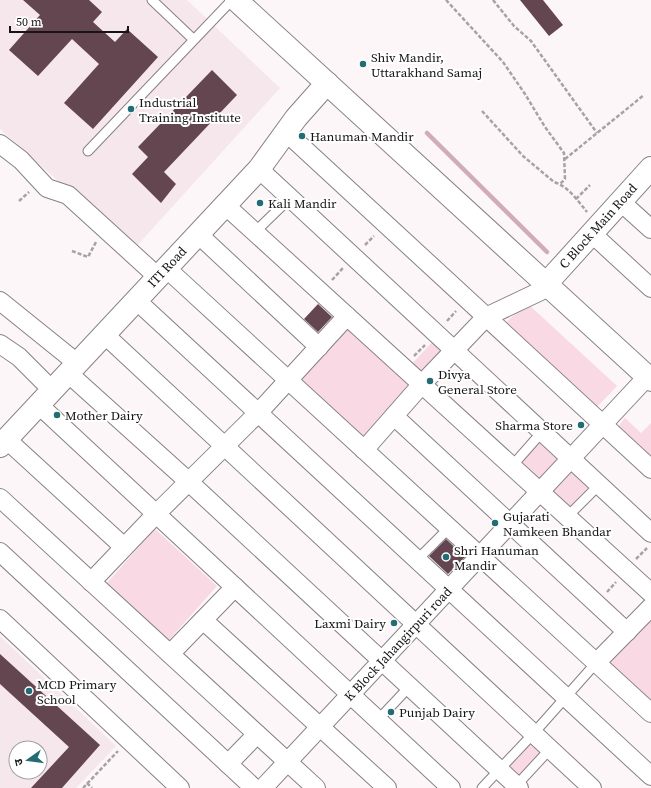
<svg xmlns="http://www.w3.org/2000/svg" width="651" height="788" font-family="'Source Serif 4','Noto Sans Devanagari',serif">
<rect width="100%" height="100%" fill="#fdf6f8"/>
<g fill="#f5e7ec" fill-rule="evenodd">
<polygon points="0,0 187,0 280,88 134,249 0,129"/>
<path d="M0,636L116,746L76,788H0ZM16,748H40V772H16Z"/>
</g>
<g fill="#f9d9e4">
<polygon points="527,303 617,386 596,408 504,324"/>
<polygon points="346,325 413,386 364,441 297,380"/>
<polygon points="436,338 449,351 423,380 409,367"/>
<polygon points="625,418 641,433 651,423 651,460 617,428"/>
<polygon points="542,439 560,456 539,479 521,462"/>
<polygon points="572,469 590,485 568,509 550,492"/>
<polygon points="155,529 217,586 168,641 106,584"/>
<polygon points="651,616 651,705 607,664"/>
<polygon points="532,737 545,750 519,779 505,767"/>
</g>
<g fill="none" stroke-linecap="round" stroke-linejoin="round">
<polyline stroke="#d0acb8" stroke-width="4.5" points="427,133 547,252"/>
</g>
<g fill="#644651">
<polygon points="23,0 89,0 102,12 93,22 115,42 127,29 158,57 93,129 64,103 99,64 72,39 38,76 9,50 40,15"/>
<polygon points="520,0 543,0 563,25 549,36"/>
<polygon points="212,70 237,95 164,172 176,184 161,203 132,174 148,157 138,147"/>
<polygon points="318,304 332,317 318,332 304,319"/>
<polygon points="446,539 465,557 448,574 429,556"/>
<polygon points="0,654 100,745 62,788 31,788 69,747 0,684"/>
</g>
<g fill="none" stroke-linecap="round" stroke-linejoin="round">
<defs>
<g id="service">
<polyline points="152,0 193,39"/>
<polyline points="88,151 232,0"/>
<polyline points="255,232 290,198"/>
<polyline points="512,466 542,432"/>
<polyline points="567,517 599,485"/>
<polyline points="417,560 449,528"/>
<polyline points="378,720 409,687"/>
<polyline points="482,788 533,734 596,663"/>
<polyline points="514,788 550,749"/>
</g>
<g id="minor">
<polyline points="287,133 651,469"/>
<polyline points="0,144 21,160 47,188 68,195 158,277"/>
<polyline points="259,169 651,533"/>
<polyline points="621,202 651,229"/>
<polyline points="225,205 651,593"/>
<polyline points="198,234 319,347"/>
<polyline points="600,241 651,288"/>
<polyline points="166,268 651,713"/>
<polyline points="136,300 651,776"/>
<polyline points="0,301 77,363"/>
<polyline points="104,334 592,788"/>
<polyline points="0,344 19,357 52,390"/>
<polyline points="68,373 189,482 519,788"/>
<polyline points="39,405 451,788"/>
<polyline points="394,416 627,632"/>
<polyline points="6,439 124,547"/>
<polyline points="364,450 422,384 486,317 549,287"/>
<polyline points="0,498 316,788"/>
<polyline points="0,552 254,788"/>
<polyline points="91,582 156,514 259,412 347,316"/>
<polyline points="0,619 180,788"/>
<polyline points="203,620 387,788"/>
<polyline points="170,654 235,587"/>
<polyline points="596,663 651,607"/>
<polyline points="228,764 257,734"/>
<polyline points="263,788 647,377"/>
</g>
<g id="tertiary">
<polyline points="236,0 651,380"/>
<polyline points="546,284 651,168"/>
<polyline points="0,446 259,169 296,118 327,83"/>
</g>
</defs>
<use href="#service" stroke="#878183" stroke-width="11"/>
<use href="#minor" stroke="#878183" stroke-width="20"/>
<use href="#tertiary" stroke="#878183" stroke-width="24"/>
<g stroke="#a7a2a3" stroke-width="2.5" stroke-dasharray="4 2" stroke-linecap="butt">
<polyline points="446,0 503,62 525,94 545,127 564,153 565,179 560,184"/>
<polyline points="493,0 514,26 531,41 597,133"/>
<path d="M482,111L523,156L554,182C568,186 578,201 587,212"/>
<polyline points="565,159 644,95"/>
<polyline points="576,199 590,185"/>
<polyline points="19,201 29,192"/>
<polyline points="365,245 374,236"/>
<polyline points="72,251 88,257 96,242"/>
<polyline points="332,280 343,268"/>
<polyline points="447,321 456,311"/>
<polyline points="414,356 425,345"/>
<polyline points="636,559 647,548"/>
<polyline points="607,592 616,582"/>
<polyline points="87,783 92,788"/>
<polyline points="83,788 118,751"/>
</g>
<use href="#service" stroke="#fff" stroke-width="9"/>
<use href="#minor" stroke="#fff" stroke-width="18"/>
<use href="#tertiary" stroke="#fff" stroke-width="22"/>
</g>
<g fill="#226c74" stroke="#fff" stroke-width="1.5">
<circle cx="363" cy="64" r="4"/>
<circle cx="131" cy="109" r="4"/>
<circle cx="302" cy="136" r="4"/>
<circle cx="260" cy="203" r="4"/>
<circle cx="430" cy="381" r="4"/>
<circle cx="57" cy="415" r="4"/>
<circle cx="581" cy="425" r="4"/>
<circle cx="495" cy="523" r="4"/>
<circle cx="446" cy="557" r="4"/>
<circle cx="394" cy="623" r="4"/>
<circle cx="29" cy="691" r="4"/>
<circle cx="391" cy="712" r="4"/>
</g>
<g text-anchor="middle" dominant-baseline="central" stroke-width="4" stroke-linejoin="round" paint-order="stroke">
<g font-size="13" fill="#161414" stroke="#fff" text-anchor="start">
<text x="371" y="57">Shiv Mandir,<tspan x="371" dy="15">Uttarakhand Samaj</tspan></text>
<text x="139" y="102">Industrial<tspan x="139" dy="15">Training Institute</tspan></text>
<text x="310" y="136">Hanuman Mandir</text>
<text x="268" y="203">Kali Mandir</text>
<text x="438" y="374">Divya<tspan x="438" dy="15">General Store</tspan></text>
<text x="65" y="415">Mother Dairy</text>
<text x="573" y="425" text-anchor="end">Sharma Store</text>
<text x="503" y="516">Gujarati<tspan x="503" dy="15">Namkeen Bhandar</tspan></text>
<text x="454" y="550">Shri Hanuman<tspan x="454" dy="15">Mandir</tspan></text>
<text x="386" y="623" text-anchor="end">Laxmi Dairy</text>
<text x="37" y="684">MCD Primary<tspan x="37" dy="15">School</tspan></text>
<text x="399" y="712">Punjab Dairy</text>
</g>
<g font-size="13" fill="#161414" stroke="#fff">
<text transform="translate(598 226) rotate(-48)">C Block Main Road</text>
<text transform="translate(167 267) rotate(-47)">ITI Road</text>
<text transform="translate(398 644) rotate(-47)">K Block Jahangirpuri road</text>
</g>
</g>
<g transform="translate(28 760) rotate(256)"><circle r="19" fill="#ffffff" stroke="#a2a1a1"/>
<path d="M0-3L7 15L0 10L-7 15Z" fill="#226c74"/>
<text y="-6" font-size="11" font-weight="bold" text-anchor="middle" fill="#161414">उ</text>
</g>
<path d="M10 26v6h118v-6" fill="none" stroke="#161414" stroke-width="2"/>
<text x="16" y="26" font-size="12" fill="#161414" stroke="#ffffff" stroke-width="3" paint-order="stroke">50 m</text>
</svg>
